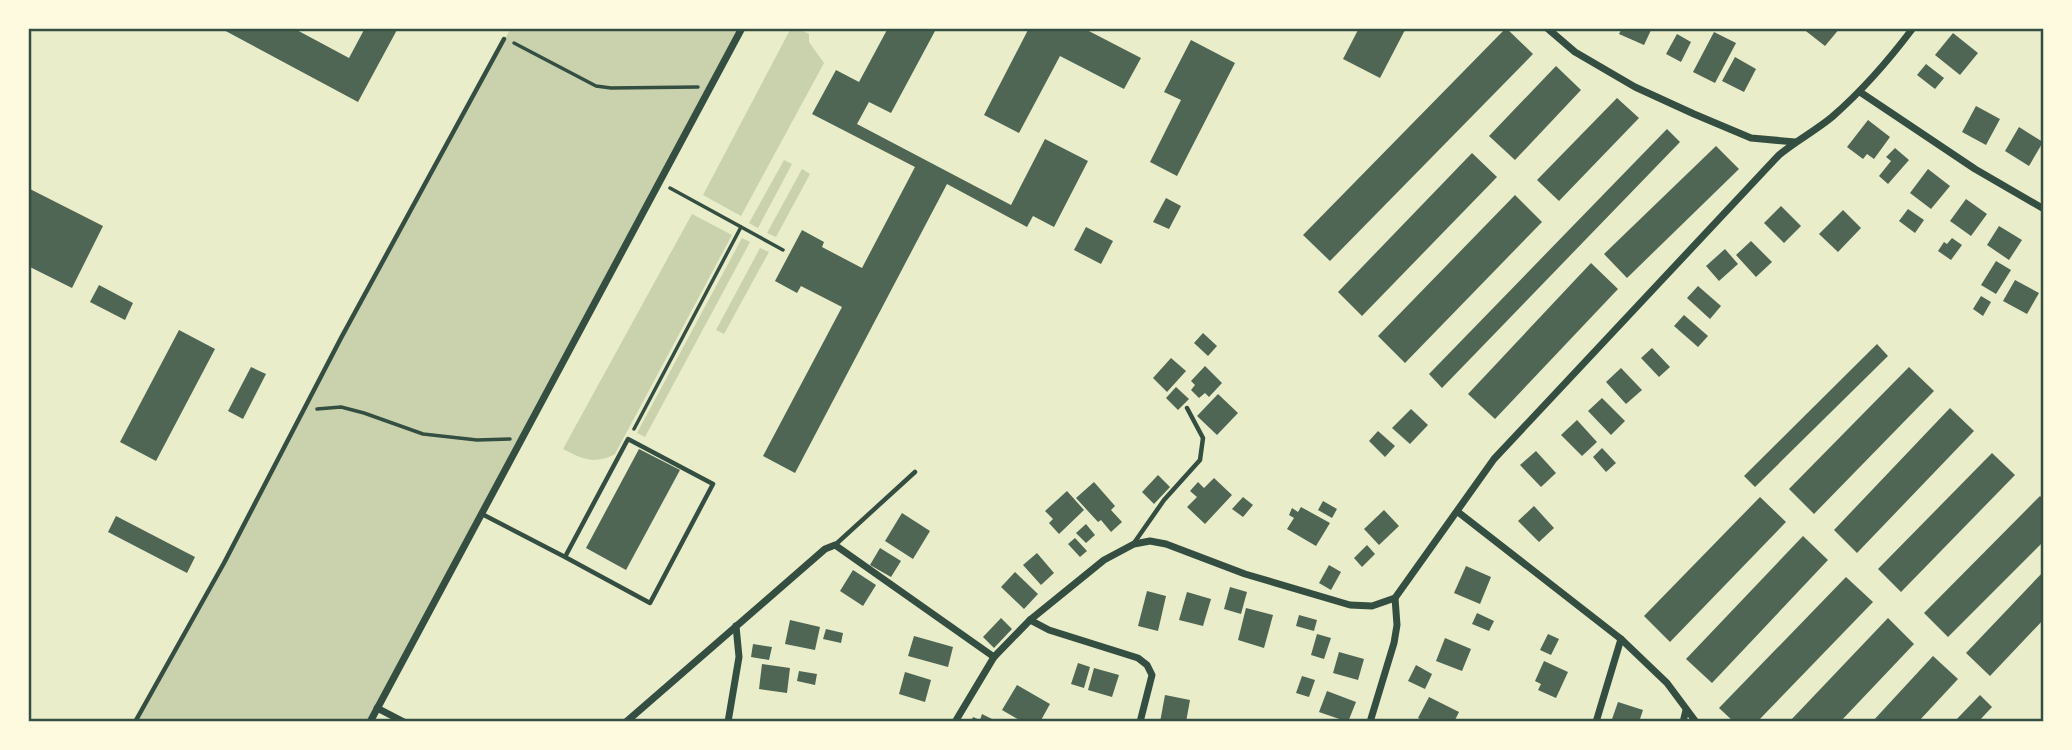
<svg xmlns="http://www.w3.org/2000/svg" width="2072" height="750" font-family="'Alegreya Sans',sans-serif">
<rect width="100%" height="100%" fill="#e9edc9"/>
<g fill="#cad2ad">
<polygon points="511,28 742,28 370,722 135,722 224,563 341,338"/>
<polygon points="791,28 797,28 809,34 809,42 824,63 741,216 703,195"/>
<polygon points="784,160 792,164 758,228 749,223"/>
<polygon points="802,169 810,174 776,237 767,233"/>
<path d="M692,214L732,235L615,454C594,465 582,459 563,449Z"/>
<polygon points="742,238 750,242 645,437 637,433"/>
<polygon points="760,248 769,252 724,334 716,330"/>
</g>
<g fill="#4f6655">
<polygon points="220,28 293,28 349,58 365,28 398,28 358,102"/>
<polygon points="888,28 928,28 935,31 891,113 869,102 857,124 1011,205 1045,139 1088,161 1054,227 1033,216 1027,227 947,184 795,473 763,456 842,307 801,286 797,293 775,281 802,230 824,242 822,247 862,268 915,167 812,114 836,70 859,82"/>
<polygon points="1029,28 1083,28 1141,58 1124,89 1060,56 1019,133 984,115"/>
<polygon points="1359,28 1406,28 1380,78 1343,59"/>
<polygon points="1506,28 1533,54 1330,261 1303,235"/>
<polygon points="1622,28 1652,28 1644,45 1619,34"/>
<polygon points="1802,28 1840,28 1825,46"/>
<polygon points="1714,32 1736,43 1715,83 1693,72"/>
<polygon points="1953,33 1978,53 1960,75 1935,55"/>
<polygon points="1677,34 1691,42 1681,62 1666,54"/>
<polygon points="1191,40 1235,63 1177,176 1150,162 1181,100 1164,92"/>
<polygon points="1735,57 1756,69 1744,92 1722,81"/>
<polygon points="1926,64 1944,78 1935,89 1917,75"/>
<polygon points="1556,66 1581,90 1515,160 1489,136"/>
<polygon points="1617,98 1639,118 1559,201 1537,180"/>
<polygon points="1976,106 2000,119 1986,145 1962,132"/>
<polygon points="1868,120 1890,137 1874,159 1867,154 1863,159 1847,147"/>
<polygon points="2019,127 2043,142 2029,166 2005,151"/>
<polygon points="1667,129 1680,142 1442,388 1429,374"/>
<polygon points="1716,146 1739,169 1627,278 1604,254"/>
<polygon points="1895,148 1909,160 1888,184 1879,176 1891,161 1886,157"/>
<polygon points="1472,153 1497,177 1362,316 1338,292"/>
<polygon points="1928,169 1950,186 1931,209 1910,193"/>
<polygon points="28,188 103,226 72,288 28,266"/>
<polygon points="1515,195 1542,222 1405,363 1378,336"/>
<polygon points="1166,198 1181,206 1169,229 1153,222"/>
<polygon points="1966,199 1987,214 1971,236 1950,221"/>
<polygon points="1781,206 1801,226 1784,243 1764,223"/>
<polygon points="1908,209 1924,220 1915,233 1899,221"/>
<polygon points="1843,210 1861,228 1838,252 1819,234"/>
<polygon points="1999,226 2022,240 2009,260 1987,245"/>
<polygon points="1086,227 1113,241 1101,264 1074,250"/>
<polygon points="1952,238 1962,245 1951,260 1938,251 1944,242 1947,244"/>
<polygon points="1751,241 1772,262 1756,277 1736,255"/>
<polygon points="1725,249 1738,264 1719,281 1706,266"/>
<polygon points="1996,261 2011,270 1996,294 1981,285"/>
<polygon points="1591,263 1618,289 1495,419 1468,394"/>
<polygon points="2015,280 2039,293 2027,314 2003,301"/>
<polygon points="99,285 133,303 125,320 90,302"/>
<polygon points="1698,286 1721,306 1710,319 1687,298"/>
<polygon points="1981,296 1991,302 1983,316 1973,309"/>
<polygon points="1684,315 1708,336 1698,347 1674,326"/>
<polygon points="179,330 215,349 156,461 120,442"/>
<polygon points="1203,333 1217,346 1208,356 1194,343"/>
<polygon points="1877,344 1888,356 1755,487 1744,476"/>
<polygon points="1652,348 1670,367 1659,377 1641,358"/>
<polygon points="1171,358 1186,371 1167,392 1153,378"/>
<polygon points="1205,366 1222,383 1209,397 1205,393 1199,398 1191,390 1195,385 1191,381"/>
<polygon points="251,367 266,374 243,419 228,411"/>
<polygon points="1909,367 1934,391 1814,514 1789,489"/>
<polygon points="1621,368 1642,390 1626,404 1606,382"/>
<polygon points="1176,387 1189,399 1178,410 1166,398"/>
<polygon points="1218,394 1238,413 1217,435 1197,416"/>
<polygon points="1602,398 1625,421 1611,435 1588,411"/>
<polygon points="1950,408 1974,431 1857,553 1834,530"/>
<polygon points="1411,409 1428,425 1410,444 1392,428"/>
<polygon points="1577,420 1597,442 1582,456 1561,435"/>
<polygon points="1378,431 1395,446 1385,457 1369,441"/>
<polygon points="1602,448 1616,463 1606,472 1593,457"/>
<polygon points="639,449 680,470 626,570 586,548"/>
<polygon points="1536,451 1556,473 1541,487 1520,465"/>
<polygon points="1992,453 2015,475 1901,592 1878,569"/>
<polygon points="1158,475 1170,487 1154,504 1142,492"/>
<polygon points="1214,478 1232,495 1205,524 1187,507 1197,497 1190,491 1198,482 1204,488"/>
<polygon points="1094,482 1115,506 1111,510 1122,522 1111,532 1101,520 1098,522 1076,498"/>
<polygon points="1067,491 1084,510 1059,534 1049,523 1053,519 1045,511"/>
<polygon points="2040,496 2044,500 2044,541 1948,637 1924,613"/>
<polygon points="1243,497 1253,505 1243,517 1232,509"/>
<polygon points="1760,497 1786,522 1670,642 1644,616"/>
<polygon points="1323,501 1337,509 1332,518 1318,510"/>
<polygon points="1534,506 1554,528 1539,542 1518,521"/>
<polygon points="1301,507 1330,523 1316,546 1287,529 1294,518 1289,515 1292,508 1298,512"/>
<polygon points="1384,510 1399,526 1379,545 1364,529"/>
<polygon points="902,513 930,531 913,559 885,541"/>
<polygon points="116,516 195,557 187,573 108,532"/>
<polygon points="1086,524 1095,535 1086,543 1076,533"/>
<polygon points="1803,536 1828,560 1712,683 1686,659"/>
<polygon points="1075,538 1087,551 1080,557 1068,544"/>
<polygon points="1367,545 1375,554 1362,567 1354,558"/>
<polygon points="880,548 901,561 891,577 870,565"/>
<polygon points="1037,553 1054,573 1041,585 1023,565"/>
<polygon points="1329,565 1341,572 1331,590 1319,583"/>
<polygon points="1466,566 1491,577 1480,604 1454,593"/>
<polygon points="853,570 876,585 863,606 840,591"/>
<polygon points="2044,571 2044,619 1990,676 1966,653"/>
<polygon points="1015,572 1038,594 1024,609 1001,587"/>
<polygon points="1846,577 1873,602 1757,722 1734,722 1719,708"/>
<polygon points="1230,587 1247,592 1241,614 1224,609"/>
<polygon points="1147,591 1166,596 1158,631 1138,626"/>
<polygon points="1187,592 1211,599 1203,626 1179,620"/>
<polygon points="1246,608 1273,615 1264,648 1238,640"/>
<polygon points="1477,613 1494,621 1489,631 1472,624"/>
<polygon points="1299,615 1317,620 1314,631 1296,626"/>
<polygon points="1001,618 1012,629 994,648 983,637"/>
<polygon points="1888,618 1914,644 1840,722 1791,722 1790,721"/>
<polygon points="790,620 820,627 815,650 785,644"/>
<polygon points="826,629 843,633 841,643 823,639"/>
<polygon points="1317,634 1331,638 1324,659 1311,655"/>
<polygon points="1548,634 1559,639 1551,655 1540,650"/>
<polygon points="914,636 953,647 948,667 908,656"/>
<polygon points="1445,638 1471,649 1462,671 1436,661"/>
<polygon points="753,644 772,647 769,660 751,657"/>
<polygon points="1339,652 1364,659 1358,680 1333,673"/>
<polygon points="1933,656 1958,679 1918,722 1872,722"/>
<polygon points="1544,661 1568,672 1556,698 1538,690 1541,684 1535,681"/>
<polygon points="1078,663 1090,667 1084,688 1071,684"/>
<polygon points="762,664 790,668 787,693 759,689"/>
<polygon points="1416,665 1432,674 1425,689 1408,681"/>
<polygon points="1094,668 1119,675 1112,697 1088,690"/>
<polygon points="799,671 817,674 815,685 797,681"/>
<polygon points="905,672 931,680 925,702 899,694"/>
<polygon points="1302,676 1315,680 1309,697 1296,693"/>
<polygon points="1017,685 1050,704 1040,722 1023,722 1002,710"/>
<polygon points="1327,691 1356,702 1348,722 1319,712"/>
<polygon points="1165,695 1190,700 1186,722 1160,722"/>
<polygon points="1980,695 1992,707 1978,722 1954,722"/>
<polygon points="1429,697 1459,712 1454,722 1427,722 1418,718"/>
<polygon points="1618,702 1643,710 1639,722 1611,722"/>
<polygon points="982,714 992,719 990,722 971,722 973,717 980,720"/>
</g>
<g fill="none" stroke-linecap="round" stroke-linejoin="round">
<g stroke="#344e41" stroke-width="3.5">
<polyline points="514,43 596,86 611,88 698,87"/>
<polyline points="670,188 783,250"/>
<polyline points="317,409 341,407 364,413 423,434 477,440 510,439"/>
<polyline points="634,429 741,227"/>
</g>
<g stroke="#344e41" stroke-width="4.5">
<polyline points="482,514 565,557 628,439 713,484 650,603 565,557"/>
<polyline points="1134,543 1164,500 1200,460 1203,438 1187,408"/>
<polyline points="835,545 915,472"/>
<polyline points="135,722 224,563 341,338 504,39"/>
</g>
<g stroke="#344e41" stroke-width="7">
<polyline points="1547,28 1575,52 1635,87 1694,114 1751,138 1795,142"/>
<polyline points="1860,92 1975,169 2044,209"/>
<polyline points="1458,512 1621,639 1667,683 1696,722"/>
<polyline points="1030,620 1049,630 1138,658 1147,665 1152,675 1140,722"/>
<polyline points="377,708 404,722"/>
<polyline points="370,722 742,28"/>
<polyline points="626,722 825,549 835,545 994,657"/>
<polyline points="728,722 739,657 736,626"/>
<polyline points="955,722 994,657 1030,620 1104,560 1134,544 1150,541 1166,544 1245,574 1350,605 1372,606 1395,598"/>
<path d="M1370,722L1394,643L1397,625L1395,598L1494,459L1779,155C1796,141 1815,131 1832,117C1863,90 1889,60 1913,28"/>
<polyline points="1596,722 1621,639"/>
<polyline points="1683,722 1686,710"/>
</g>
</g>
<rect width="2072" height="750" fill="none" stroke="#fefae0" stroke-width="60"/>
<rect x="30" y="30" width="2012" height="690" fill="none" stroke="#344e41" stroke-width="2.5"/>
</svg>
